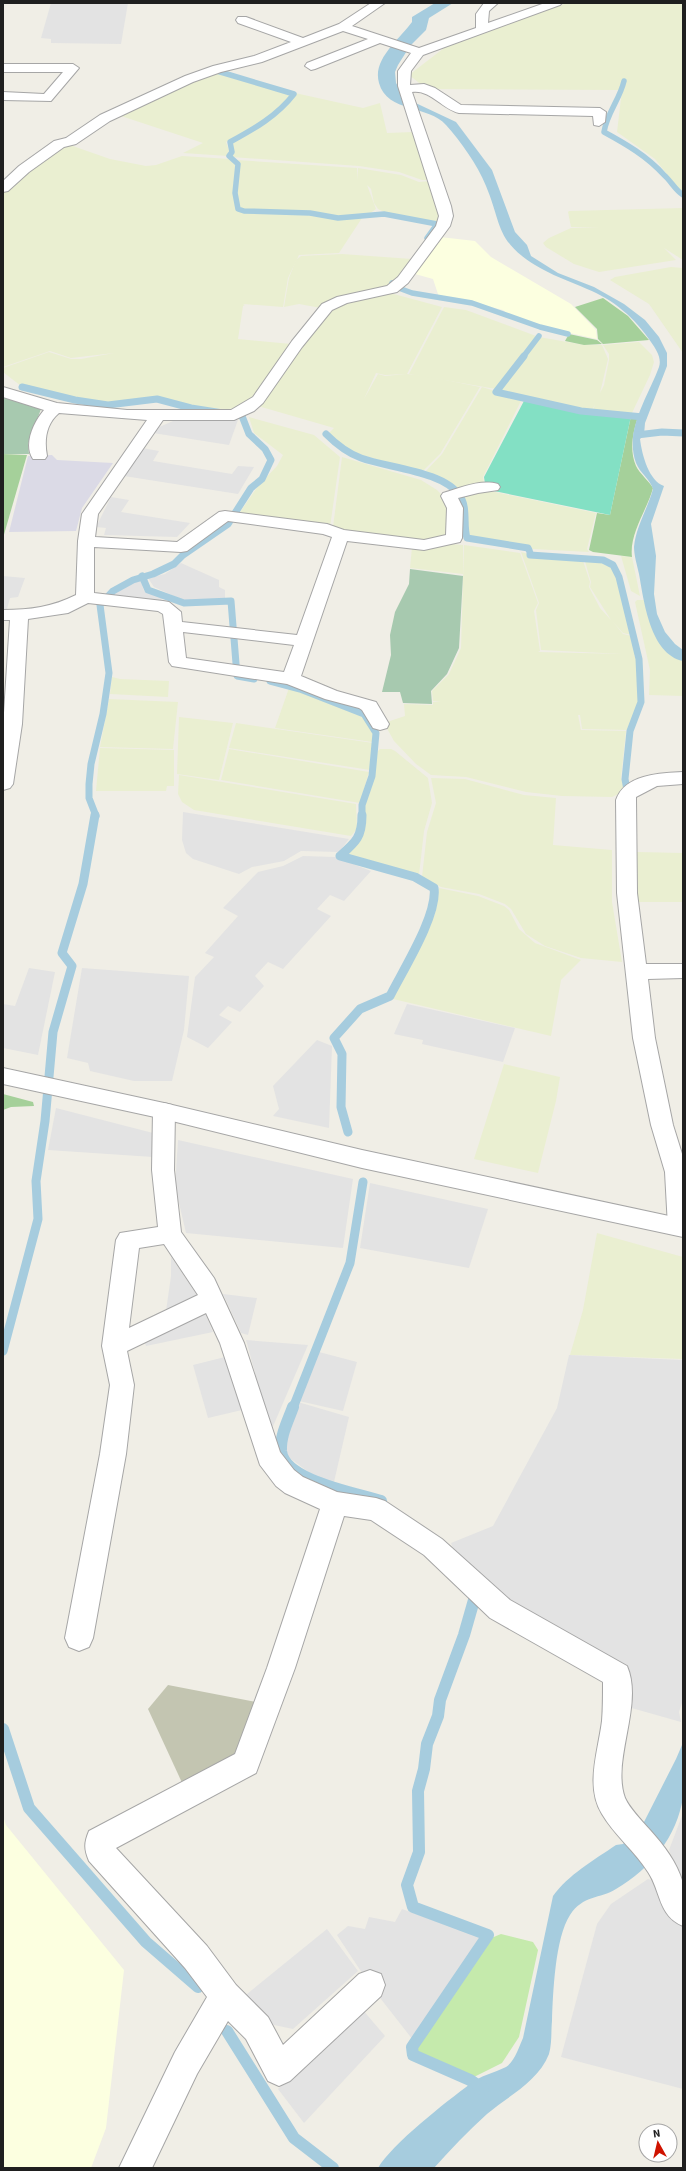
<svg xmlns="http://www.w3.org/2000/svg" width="686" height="2171" font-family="'Source Sans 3',sans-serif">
<rect width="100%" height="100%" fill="#f0eee6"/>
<g fill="#fcffe0">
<polygon points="440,237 475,241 491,257 571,304 596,330 597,339 547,328 509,315 503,310 471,302 439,297 433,279 415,274"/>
<polygon points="3,1816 6,1825 124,1970 106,2128 91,2168 3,2168"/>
</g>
<polygon fill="#c3c5b1" points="168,1685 261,1703 239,1754 184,1787 148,1709"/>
<g fill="#eaefd1">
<polygon points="567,3 683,3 683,195 655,159 617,132 622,90 427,89 409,75 444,48"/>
<polygon points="216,71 292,95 287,102 263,122 226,142 229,150 228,156 183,153 203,143 118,115"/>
<polygon points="295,93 363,108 380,103 387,133 413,132 429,180 422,180 399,172 359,166 231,157 234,152 232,143 233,140 264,123 289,102"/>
<polygon points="67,144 110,159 146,166 156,165 182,156 230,159 236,163 234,194 237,211 310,214 337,219 362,218 339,253 299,255 288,278 283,307 243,304 245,305 243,306 238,339 291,344 255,397 235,408 228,409 191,408 156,399 108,404 76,400 21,386 3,372 3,368 49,352 71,359 81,359 114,353 71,358 50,351 3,367 3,193 35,164"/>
<polygon points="237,160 357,168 358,180 358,168 401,175 419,182 430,181 439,215 438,220 437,223 386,213 378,209 374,203 371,189 367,185 376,209 369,214 357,217 338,218 309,213 242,210 239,209 236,194"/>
<polygon points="683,208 683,260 664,248 676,260 599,272 574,264 546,247 543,243 549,238 571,228 599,227 571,227 568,212 569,211"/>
<polygon points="342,254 412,259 398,277 388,286 321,308 299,304 284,307 289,278 296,260 301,256"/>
<polygon points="671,267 683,268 683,353 649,304 610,280 615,277"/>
<polygon points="390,293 442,307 407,374 385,375 376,373 364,399 378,374 385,376 407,374 426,376 480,387 440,454 422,472 351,452 328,434 334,428 258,406 264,401 317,325 331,309 344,303"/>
<polygon points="444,307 466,310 536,336 496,389 409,374"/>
<polygon points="539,337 584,345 602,345 608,359 600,393 604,385 609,360 609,354 603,345 639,342 652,355 654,362 650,375 631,415 594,412 593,411 595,404 592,411 581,411 499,391"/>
<polygon points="482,387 522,399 483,477 484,483 457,489 438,478 424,473 442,454"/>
<polygon points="249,417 314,435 340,457 330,527 238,515 258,486 277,466 283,455 254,433"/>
<polygon points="342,457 421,480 437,490 446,499 450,525 444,537 426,541 342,532 333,527"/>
<polygon points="490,491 596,513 587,549 589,552 533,549 529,547 468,537 466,508 461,495"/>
<polygon points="451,544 463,545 463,574 410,568 412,547"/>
<polygon points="464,545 520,553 538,603 534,611 540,651 538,652 623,654 541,650 536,610 539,603 521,552 529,554 530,556 582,558 590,582 589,587 600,608 611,620 590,587 591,582 584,558 602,561 612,566 621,591 632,635 623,633 613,622 623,634 632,636 636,655 633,655 636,656 639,701 629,730 582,729 580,715 578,715 581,730 626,731 621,778 625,791 612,797 562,796 526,792 466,777 431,775 416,764 394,741 384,723 405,716 404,704 433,705 433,702 441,701 433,701 432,691 449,674 461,648"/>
<polygon points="621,556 632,557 640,596 631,591"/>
<polygon points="637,600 644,600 653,631 680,660 683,661 683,696 649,695 650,670 635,602"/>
<polygon points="112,677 120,679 169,681 168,697 110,694"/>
<polygon points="289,688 361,715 373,733 372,742 275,728"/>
<polygon points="109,699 178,702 173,749 100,747"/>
<polygon points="179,717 233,723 219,780 177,774"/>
<polygon points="236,723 373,743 370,770 229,748"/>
<polygon points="100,748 174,750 174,786 167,786 166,791 96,791"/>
<polygon points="229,749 369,772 360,803 221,780"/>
<polygon points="380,749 391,749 395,751 428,778 432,803 424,831 419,875 343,856 358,842 364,831 364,805 374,776 377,752"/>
<polygon points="179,775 356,804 357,829 351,836 194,810 182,802 178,794"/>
<polygon points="431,778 465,779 524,795 556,798 553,845 612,850 612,902 622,962 581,958 545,946 526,934 511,909 505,904 479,894 441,887 422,877 427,832 436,803"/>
<polygon points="637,852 683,853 683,902 638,902"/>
<polygon points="439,888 478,896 504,906 509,910 519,929 535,943 581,960 561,980 551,1036 393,999 435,914"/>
<polygon points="504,1064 560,1077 556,1101 538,1173 474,1159"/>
<polygon points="597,1233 683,1257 683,1359 570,1355 583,1310"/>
</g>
<polygon fill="#c5eaac" points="501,1934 533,1942 538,1950 519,2037 502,2063 472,2078 419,2055 416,2047 484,1941"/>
<g fill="#a5d09a">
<polygon points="603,298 628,316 649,340 603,344 598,339 597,329 575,307"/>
<polygon points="569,334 597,340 602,344 584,345 565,341"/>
<path d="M631,416L638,417C633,432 629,450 636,466C640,474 648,480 653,488C647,510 629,534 632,557L593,552L589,550L597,513L610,515Z"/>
<polygon points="3,454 27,455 3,538"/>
<polygon points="3,1094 33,1102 34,1106 11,1107 3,1110"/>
</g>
<g fill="#a7c9af">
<polygon points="3,395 41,409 28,444 29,454 3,454"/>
<polygon points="410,569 463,576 459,648 447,674 431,691 432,704 403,703 400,692 382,692 391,655 390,635 395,612 409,584"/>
</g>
<polygon fill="#83e0c4" points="525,399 578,412 631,416 610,515 494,491 493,485 485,484 484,477"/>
<g fill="#e3e3e3">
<polygon points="51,3 128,3 121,44 51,43 51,39 41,38"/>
<polygon points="202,419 238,420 229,445 153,433 157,428 173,421"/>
<polygon points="142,448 159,451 153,461 232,474 238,466 254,467 238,494 124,476"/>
<polygon points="111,497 129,500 121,512 190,523 177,537 104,535 106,528 96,527"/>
<polygon points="181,563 219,580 219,587 225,590 225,600 185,601 154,587 148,578 165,574"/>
<polygon points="3,576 25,578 18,597 10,598 7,609 3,609"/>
<polygon points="140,579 144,591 163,598 161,600 111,595 135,580"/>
<polygon points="183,812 349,839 339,852 301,851 284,861 252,867 239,874 193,859 186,853 182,840"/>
<polygon points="303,856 335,857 371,871 344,901 330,895 317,909 331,916 283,969 268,962 255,976 264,986 240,1012 228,1006 219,1015 232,1022 208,1048 187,1037 195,977 214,957 205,953 238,916 223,908 258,872 283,866"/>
<polygon points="29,968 55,972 38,1055 3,1048 3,1004 15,1006"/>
<polygon points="82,968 189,976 184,1030 172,1081 134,1081 90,1071 88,1063 67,1058"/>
<polygon points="407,1004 515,1028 503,1062 422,1044 423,1040 394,1034"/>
<polygon points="317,1040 332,1046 329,1128 273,1116 279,1109 273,1086"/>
<polygon points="56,1108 153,1133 153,1157 48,1150"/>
<polygon points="178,1140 353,1179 343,1248 186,1233 175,1186"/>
<polygon points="370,1183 488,1209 469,1268 360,1248"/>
<polygon points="171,1257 197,1295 166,1311 171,1276"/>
<polygon points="223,1294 257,1298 248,1335 241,1333"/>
<polygon points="205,1313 213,1332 146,1346 145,1343"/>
<polygon points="246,1340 308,1345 271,1431"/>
<polygon points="319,1352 357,1362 343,1411 299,1401"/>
<polygon points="569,1355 683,1360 683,1700 679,1712 681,1722 628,1707 625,1670 521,1613 455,1554 451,1543 493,1526 557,1408"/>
<polygon points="229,1356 242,1410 208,1418 193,1365"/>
<polygon points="298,1402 349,1417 334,1482 318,1479 287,1456 284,1441"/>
<polygon points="683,1813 683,1883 669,1850"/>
<polygon points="648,1879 655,1881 683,1929 683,2089 561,2057 597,1924 611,1904"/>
<polygon points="402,1909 481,1937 413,2040 370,1985 337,1935 348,1926 365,1929 369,1917 395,1922"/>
<polygon points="327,1929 358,1971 293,2029 274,2025 242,1998"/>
<polygon points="362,2009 385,2036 304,2123 278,2089"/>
</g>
<polygon fill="#dbdae6" points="52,455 57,460 113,463 82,508 76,531 9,532 28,456"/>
<g fill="#a6ccde">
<path d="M435,3H453L429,18L426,30L410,46L398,65L395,72L396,83L405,98L456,122L492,170L515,232L527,245L531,256L558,273L594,287L624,304L645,320L659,337L667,353V366L645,423L644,435L640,439C642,455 649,481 664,486L651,524L656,556L654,594L657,614L665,632L675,644L683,650V661C650,654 644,601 639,574C637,565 634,555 634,547C636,526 648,508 653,489C650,479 640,473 636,463C624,430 648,397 659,367C662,358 656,349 651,342C636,319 613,299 587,289C569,281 551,275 535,265C495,240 502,224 486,186C477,164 461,142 446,125C429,105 387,113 379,83C372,59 400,39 412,22V17Z"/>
<path d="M683,1731C683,1752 686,1776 683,1797C677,1837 651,1868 616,1889C600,1899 583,1895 570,1915C555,1938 553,1993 552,2021C551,2031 552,2044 549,2054C538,2082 508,2096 487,2114C468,2131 451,2149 434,2168H378C392,2144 446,2102 470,2084C481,2075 494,2073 506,2067C515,2061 519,2047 523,2038L553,1896C568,1875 594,1860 616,1845L623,1844L644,1822L676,1759L682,1745Z"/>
</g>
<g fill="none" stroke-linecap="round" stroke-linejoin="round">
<g stroke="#a6ccde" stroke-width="5.5">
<path d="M217,71L294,94C277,116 254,129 230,142L232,152L229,156L238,164L235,193L238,209L244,211L310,213L338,218L384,214L437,224L427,238"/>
<path d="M624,81C620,99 607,113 604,132C626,144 647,156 664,175C671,181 675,190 683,195"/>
<polyline points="392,283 396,287 412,293 472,303 540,327 568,334"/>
<polyline points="523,357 539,336"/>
</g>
<g stroke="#a6ccde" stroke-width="7">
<polyline points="524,356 496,392 581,411 643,417"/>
<polyline points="22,387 75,400 108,405 157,399 191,408 242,416 249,434 265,449 271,460 262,479 251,488 228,524 183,555 174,564 153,574 133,580 113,591 100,605 109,673 103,714 91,764 89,784 89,798 96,816"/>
<path d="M326,434C336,444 347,453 361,458C388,468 444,471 460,496C468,507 463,525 467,538L528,548L529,550"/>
<polyline points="637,435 662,432 683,433"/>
<polyline points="530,553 530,555 603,560 613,565 619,577 639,659 641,702 630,731 625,779 627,790"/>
<polyline points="142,576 148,590 184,603 231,601 237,676 254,679"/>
<polyline points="270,681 300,689 364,714 376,733 372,776 362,805 362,816"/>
</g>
<g stroke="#a6ccde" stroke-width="9">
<path d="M348,1132L341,1107L342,1054L334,1038L360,1009L390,996C403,970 438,915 434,888L415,877L340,856C356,842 362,837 362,815"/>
<polyline points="3,1351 38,1219 36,1181 45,1121 53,1032 72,966 62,953 83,884 95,815"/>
<polyline points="293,1408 350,1263 363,1182"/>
</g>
<g stroke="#a6ccde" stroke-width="12">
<path d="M293,1407C288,1421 280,1436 281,1451C284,1481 357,1493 381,1501"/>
<polyline points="474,1600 464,1635 440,1700 438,1716 427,1744 424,1769 418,1791 419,1852 407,1885 413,1907 488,1935 412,2047 413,2055 470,2080 483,2089"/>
<polyline points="3,1729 29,1808 146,1942 198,1987"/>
<polyline points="227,2031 294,2138 333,2168"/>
</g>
<defs>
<g id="minor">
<path d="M371,3H385L352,26L419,48L476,28V14L484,3H498L489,11L488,23L545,3H562L560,5L423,55L411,71L410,85L424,84L435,88L461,105L600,108L606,112L605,122L599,126L594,125L593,116L459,113C442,109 430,89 412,92L451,206L453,216L450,226L408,283L397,292L347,303L332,310L302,347L263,403L254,411L234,420H163L98,514L95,537L177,542L219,512L225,511L327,524L344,530L424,540L446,535L447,508L441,496L443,493C460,488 480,479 498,484L500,487L498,490L478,493L458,498L463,508L462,538L460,542L424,550L347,541L301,676L337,691L376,702L389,724L387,728L380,730L373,728L362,710L359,708L325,699L287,684L172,666L169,662L163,614L158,611L88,603L68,613L28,619L22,724L13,784L10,788L3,790V728L10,620H3V610C30,610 52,607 76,595L78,541L82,514L147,420L59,413C46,424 44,440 47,456L45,459H33C23,444 34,422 44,410L3,397V387L57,403L127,410H231L253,397L292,341L322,304L337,297L387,286L398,277L436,226L439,216L398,86V71L411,53L380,43L315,69L311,70L305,66L307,63L368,39L343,31L262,62L221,72L193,82L110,121L76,144L64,147L29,172L8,191L3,192V181L19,166L54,141L66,138L100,115L185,76L213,66L254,56L291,42L238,23L236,20L238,17H246L303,38L339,24ZM228,521L323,534L332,537L297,635L182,622L181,612L169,602L163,601L94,593V547L181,552L187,551ZM183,632L294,645L284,672L186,658Z"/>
<polygon points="3,64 73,64 79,68 51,101 3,100 3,92 44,94 63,72 3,72"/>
<path d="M683,772V784L657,786L636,797V800L637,893L646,964H683V978L648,979L655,1038L673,1125L683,1157V1235L672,1234L668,1227L665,1172L651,1125L633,1038L617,893L616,800C625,774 660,773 683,772Z"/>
<path d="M164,1103L172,1105L175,1111L174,1170L181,1232L214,1278L244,1343L280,1452L294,1470L303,1477L337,1492L376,1498L385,1501L442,1539L510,1600L627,1666C644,1705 611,1760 625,1798C630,1809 642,1821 650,1830C665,1847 676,1861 683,1883C686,1893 683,1915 683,1926C658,1916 661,1891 648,1872C635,1851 615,1836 602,1814C585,1786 598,1752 602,1721C603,1709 603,1695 603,1682L490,1618L424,1555L371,1520L344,1516L295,1668L256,1773L116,1848L207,1946L236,1985L268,2017L283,2045L359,1974L370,1970L381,1974L385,1985L381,1996L290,2081L279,2086L268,2081L246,2039L228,2021L197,2074L152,2168H119L175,2052L207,1997L185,1968L89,1861C84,1849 84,1843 89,1831L235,1754L267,1668L320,1509L285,1493L276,1486L260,1465L220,1343L206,1313L127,1351L134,1385L126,1454L93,1638L89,1647L79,1651L69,1647L65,1638L100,1454L110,1385L102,1346L116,1240L120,1233L158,1227L152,1170L153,1111L156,1105ZM164,1244L198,1295L129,1328L139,1248Z"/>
</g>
<polygon id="tertiary" points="3,1068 164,1103 362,1150 683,1219 683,1237 362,1168 164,1119 3,1084"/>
</defs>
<use href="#minor" stroke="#a6a6a6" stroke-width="2"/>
<use href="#tertiary" stroke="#a6a6a6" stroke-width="2"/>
<use href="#minor" fill="#fff" fill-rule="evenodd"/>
<use href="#tertiary" fill="#fff" fill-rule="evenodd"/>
</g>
<rect width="686" height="2171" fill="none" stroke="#1f1f1f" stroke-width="8"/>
<g transform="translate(658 2143) rotate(352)"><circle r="19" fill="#ffffff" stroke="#a5a5a5"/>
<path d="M0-3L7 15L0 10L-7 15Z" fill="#cf1300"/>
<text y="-6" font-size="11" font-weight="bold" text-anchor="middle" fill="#1f1f1f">N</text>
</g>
</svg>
